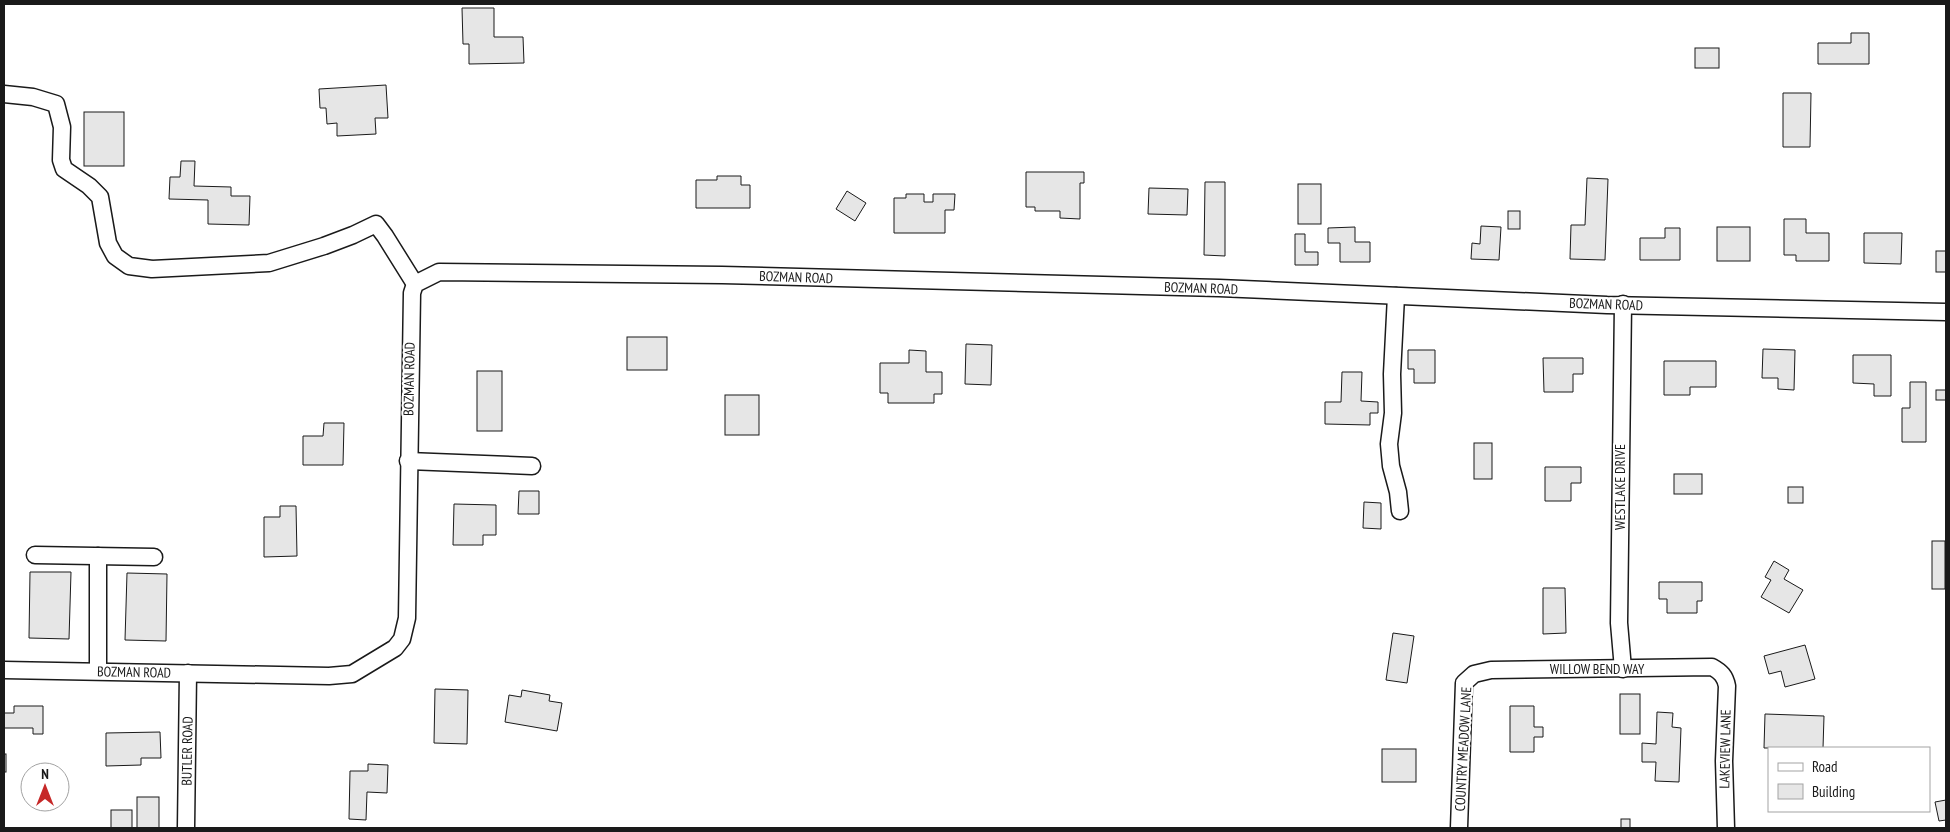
<svg xmlns="http://www.w3.org/2000/svg" width="1950" height="832" font-family="'PT Sans Narrow',sans-serif">
<rect width="100%" height="100%" fill="#fff"/>
<g fill="#e6e6e6" stroke="#1a1a1a">
<polygon points="462,8 494,8 494,37 523,37 524,63 469,64 469,44 463,44"/>
<polygon points="1851,33 1869,33 1869,64 1818,64 1818,43 1851,43"/>
<rect x="1695" y="48" width="24" height="20"/>
<polygon points="386,85 388,118 375,118 376,134 337,136 337,123 327,124 326,108 320,108 319,89"/>
<polygon points="1783,93 1811,93 1810,147 1783,147"/>
<rect x="84" y="112" width="40" height="54"/>
<polygon points="181,161 195,161 194,186 231,187 231,196 250,196 249,225 208,224 208,200 169,199 170,177 180,177"/>
<polygon points="1026,172 1084,172 1084,183 1080,183 1080,219 1060,218 1060,211 1035,211 1035,207 1026,207"/>
<polygon points="717,176 741,176 741,185 750,185 750,208 696,208 696,180 717,180"/>
<polygon points="1587,178 1608,179 1605,260 1570,259 1571,225 1585,225"/>
<polygon points="1205,182 1225,182 1225,256 1204,255"/>
<rect x="1298" y="184" width="23" height="40"/>
<polygon points="1149,188 1188,189 1187,215 1148,214"/>
<polygon points="847,191 866,203 855,221 836,209"/>
<polygon points="906,194 924,194 924,202 933,202 933,194 955,194 954,210 945,210 945,233 894,233 894,198 906,198"/>
<rect x="1508" y="211" width="12" height="18"/>
<polygon points="1784,219 1806,219 1806,233 1829,233 1829,261 1796,261 1796,255 1784,255"/>
<polygon points="1481,226 1501,227 1499,260 1471,259 1472,243 1480,244"/>
<polygon points="1355,227 1355,242 1370,242 1370,262 1340,262 1340,243 1328,243 1328,228"/>
<rect x="1717" y="227" width="33" height="34"/>
<polygon points="1665,228 1680,228 1680,260 1640,260 1640,238 1665,238"/>
<polygon points="1864,233 1902,233 1901,264 1864,263"/>
<polygon points="1295,234 1305,234 1305,252 1318,252 1318,265 1295,265"/>
<rect x="1936" y="251" width="10" height="21"/>
<rect x="627" y="337" width="40" height="33"/>
<polygon points="966,344 992,345 991,385 965,384"/>
<polygon points="1763,349 1795,350 1794,390 1778,389 1778,378 1762,378"/>
<polygon points="909,350 926,351 926,372 942,372 942,394 934,394 934,403 888,403 888,393 880,393 880,363 909,363"/>
<polygon points="1408,350 1435,350 1435,383 1414,383 1414,369 1408,369"/>
<polygon points="1853,355 1891,355 1891,396 1874,396 1874,384 1853,383"/>
<polygon points="1543,358 1583,358 1583,374 1573,374 1573,392 1544,392"/>
<polygon points="1664,361 1716,361 1716,387 1690,387 1690,395 1664,395"/>
<rect x="477" y="371" width="25" height="60"/>
<polygon points="1342,372 1362,372 1361,401 1378,402 1378,413 1370,413 1370,425 1325,424 1325,402 1341,402"/>
<polygon points="1910,382 1926,382 1926,442 1902,442 1902,408 1910,408"/>
<rect x="1936" y="390" width="10" height="10"/>
<rect x="725" y="395" width="34" height="40"/>
<polygon points="324,423 344,423 343,465 303,465 303,436 323,436"/>
<rect x="1474" y="443" width="18" height="36"/>
<polygon points="1545,467 1581,467 1581,483 1571,483 1571,501 1545,501"/>
<rect x="1674" y="474" width="28" height="20"/>
<rect x="1788" y="487" width="15" height="16"/>
<polygon points="519,491 539,491 539,514 518,514"/>
<polygon points="1364,502 1381,503 1381,529 1363,528"/>
<polygon points="454,504 496,505 496,535 483,535 483,545 453,545"/>
<polygon points="280,506 296,506 297,556 264,557 264,517 280,517"/>
<rect x="1932" y="541" width="13" height="48"/>
<polygon points="1774,561 1789,570 1784,579 1803,590 1789,613 1761,597 1771,580 1765,577"/>
<polygon points="30,572 71,572 69,639 29,638"/>
<polygon points="127,573 167,574 166,641 125,640"/>
<polygon points="1659,582 1702,582 1702,601 1697,601 1697,613 1667,613 1667,599 1659,599"/>
<polygon points="1543,588 1565,588 1566,633 1543,634"/>
<polygon points="1393,633 1414,636 1407,683 1386,680"/>
<polygon points="1805,645 1815,679 1785,687 1781,671 1769,674 1764,656"/>
<polygon points="435,689 468,690 467,744 434,743"/>
<polygon points="522,690 550,695 549,701 562,703 557,731 505,722 509,695 521,697"/>
<rect x="1620" y="694" width="20" height="40"/>
<polygon points="14,706 43,706 43,734 33,734 33,728 4,728 4,713 14,713"/>
<polygon points="1510,706 1534,706 1534,727 1543,727 1543,737 1534,737 1534,752 1510,752"/>
<polygon points="1657,712 1673,713 1672,727 1681,728 1679,782 1655,781 1656,762 1642,762 1642,743 1656,744"/>
<polygon points="1765,714 1824,716 1823,748 1764,748"/>
<polygon points="160,732 161,758 141,758 141,765 106,766 106,733"/>
<rect x="1382" y="749" width="34" height="33"/>
<rect x="4" y="754" width="2" height="18"/>
<polygon points="368,764 388,765 387,793 367,792 366,820 349,819 350,771 368,771"/>
<rect x="137" y="797" width="22" height="31"/>
<polygon points="1946,800 1946,820 1939,821 1935,802"/>
<rect x="111" y="810" width="21" height="18"/>
<rect x="1621" y="819" width="9" height="9"/>
</g>
<g fill="none" stroke-linecap="round" stroke-linejoin="round">
<defs>
<g id="minor">
<polyline points="4,94 33,97 56,104 62,127 61,160 64,169 89,186 100,197 108,243 115,256 129,266 152,269 269,263 324,246 353,235 376,224 385,236 415,284"/>
<polyline points="1396,296 1392,374 1393,413 1389,444 1391,466 1398,492 1400,511"/>
<polyline points="408,461 532,466"/>
<polyline points="35,555 154,557"/>
<polyline points="1623,669 1619,623 1623,304"/>
<polyline points="4,670 329,676 352,674 395,648 402,639 407,618 412,293 415,284 439,272 722,275 1219,288 1607,305 1946,312"/>
<polyline points="98,671 98,556"/>
<polyline points="186,828 188,673"/>
<path d="M1459,828L1464,683L1474,674L1491,670L1712,667C1721,672 1725,676 1727,686L1724,761L1726,828"/>
</g>
</defs>
<use href="#minor" stroke="#1a1a1a" stroke-width="19"/>
<use href="#minor" stroke="#fff" stroke-width="16"/>
</g>
<g text-anchor="middle" dominant-baseline="central" stroke-width="4" stroke-linejoin="round" paint-order="stroke">
<g font-size="14" fill="#1a1a1a" stroke="#fff">
<text transform="translate(796 277) rotate(2)">BOZMAN ROAD</text>
<text transform="translate(1201 288) rotate(2)">BOZMAN ROAD</text>
<text transform="translate(1606 304) rotate(2)">BOZMAN ROAD</text>
<text transform="translate(409 379) rotate(-89)">BOZMAN ROAD</text>
<text transform="translate(1620 487) rotate(-90)">WESTLAKE DRIVE</text>
<text x="1597" y="669">WILLOW BEND WAY</text>
<text transform="translate(134 672) rotate(1)">BOZMAN ROAD</text>
<text transform="translate(1463 749) rotate(-87)">COUNTRY MEADOW LANE</text>
<text transform="translate(1725 749) rotate(-89)">LAKEVIEW LANE</text>
<text transform="translate(187 751) rotate(-89)">BUTLER ROAD</text>
</g>
</g>
<rect width="1950" height="832" fill="none" stroke="#1a1a1a" stroke-width="10"/>
<rect x="1768" y="747" width="162" height="65" fill="#ffffff" stroke="#a3a3a3"/>
<rect x="1778" y="763" width="25" height="8" fill="#ffffff" stroke="#a3a3a3"/>
<text x="1812" y="772" font-size="15" fill="#1a1a1a">Road</text>
<rect x="1778" y="784" width="25" height="15" fill="#e6e6e6" stroke="#a3a3a3"/>
<text x="1812" y="797" font-size="15" fill="#1a1a1a">Building</text>
<g transform="translate(45 787)"><circle r="24" fill="#ffffff" stroke="#a3a3a3"/>
<path d="M0-4L9 19L0 12L-9 19Z" fill="#c62828"/>
<text y="-8" font-size="14" font-weight="bold" text-anchor="middle" fill="#1a1a1a">N</text>
</g>
</svg>
